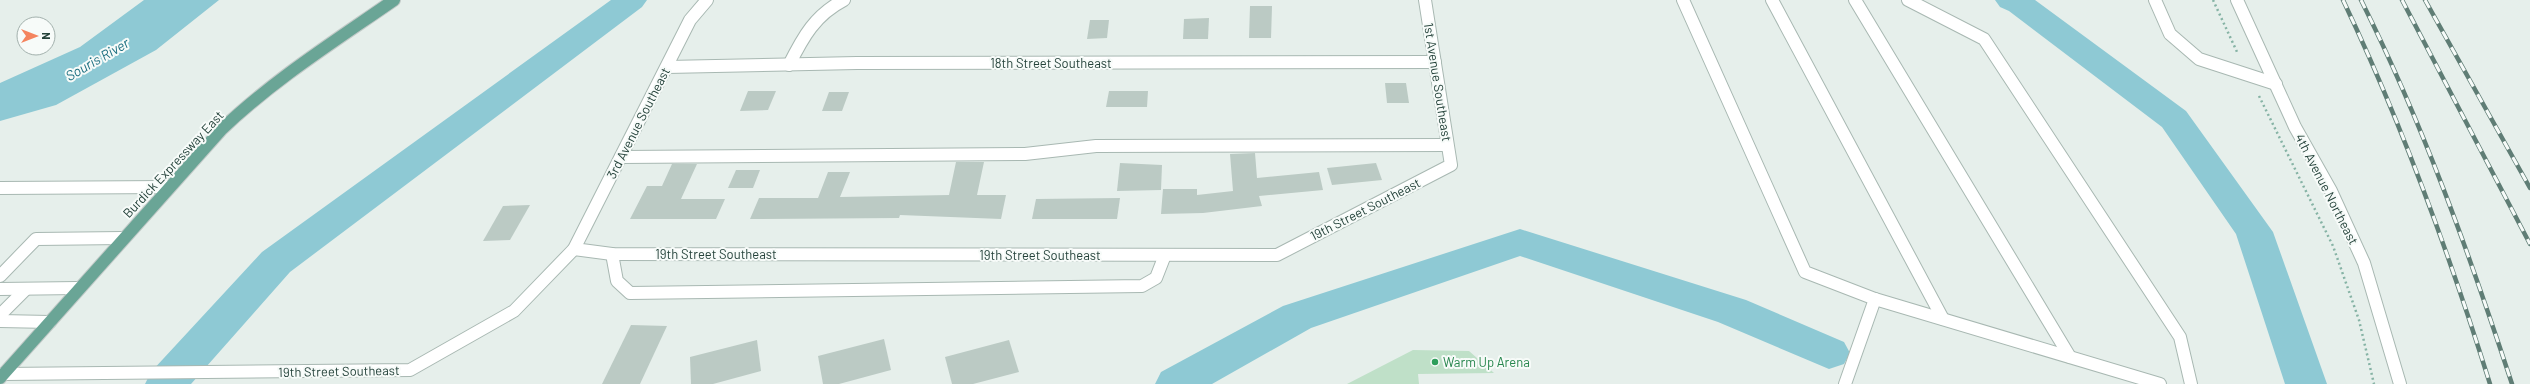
<svg xmlns="http://www.w3.org/2000/svg" width="2530" height="384" font-family="Barlow,sans-serif">
<rect width="100%" height="100%" fill="#e6efeb"/>
<polygon fill="#bfe0c8" points="1413,350 1469,351 1494,373 1418,374 1419,384 1347,384"/>
<polygon fill="#8ec9d4" points="144,0 219,0 156,50 56,105 0,121 0,83 80,47"/>
<g fill="none" stroke-linecap="round" stroke-linejoin="round">
<g fill="#8ec9d4" fill-rule="evenodd">
<polygon points="611,0 647,0 642,7 290,272 191,384 145,384 151,372 262,252"/>
<polygon points="1995,0 2035,0 2186,111 2273,232 2327,384 2285,384 2236,234 2162,127 2009,11 2000,7"/>
<polygon points="1520,229 1746,300 1844,342 1850,353 1844,364 1829,369 1718,322 1520,256 1311,328 1212,384 1155,384 1161,372 1283,306"/>
</g>
</g>
<g fill="#bbcac4">
<polygon points="1250,6 1272,6 1271,38 1249,38"/>
<polygon points="1209,18 1208,39 1183,39 1184,19"/>
<polygon points="1090,20 1109,20 1107,38 1087,39"/>
<polygon points="1385,83 1406,83 1409,103 1387,103"/>
<polygon points="748,91 776,91 768,110 740,111"/>
<polygon points="1109,91 1148,91 1147,107 1106,107"/>
<polygon points="829,92 849,92 842,111 822,111"/>
<polygon points="1255,153 1257,178 1319,172 1323,190 1259,196 1262,206 1203,213 1161,214 1163,189 1197,189 1197,195 1233,191 1230,154"/>
<polygon points="956,162 984,162 977,195 1006,195 1001,219 900,215 899,218 750,219 759,198 818,198 828,172 850,172 840,197 949,195"/>
<polygon points="1120,163 1162,165 1161,190 1117,191"/>
<polygon points="1376,163 1382,180 1332,185 1327,168"/>
<polygon points="672,164 697,164 681,199 725,199 716,219 630,219 647,186 662,186"/>
<polygon points="736,170 760,170 753,188 728,188"/>
<polygon points="1120,198 1117,219 1032,219 1036,199"/>
<polygon points="530,205 510,240 483,241 503,206"/>
<polygon points="631,325 667,326 640,384 602,384"/>
<polygon points="884,339 891,370 839,384 823,384 818,356"/>
<polygon points="757,340 761,371 713,384 691,384 690,357"/>
<polygon points="1009,340 1019,372 973,384 952,384 945,357"/>
</g>
<g fill="none" stroke-linecap="round" stroke-linejoin="round">
<defs>
<g id="minor">
<polyline points="1683,0 1805,272 1875,299 2160,384"/>
<polyline points="1772,0 1943,319"/>
<polyline points="1855,0 2070,357"/>
<polyline points="1908,0 1984,39 2180,337 2191,384"/>
<polyline points="2155,0 2170,34 2199,59 2276,84"/>
<polyline points="2237,0 2295,127 2331,191 2364,263 2400,384"/>
<path d="M789,65C803,37 815,15 844,0"/>
<polyline points="667,67 857,63 1435,62"/>
<polyline points="621,157 1025,154 1096,146 1447,145"/>
<polyline points="0,188 168,187"/>
<polyline points="574,249 612,254 1277,255 1451,165 1425,0"/>
<polyline points="612,254 617,281 630,293 1142,286 1156,278 1165,255"/>
<polyline points="0,276 36,239 123,238"/>
<polyline points="0,289 78,288"/>
<polyline points="0,315 26,289"/>
<polyline points="0,321 50,322"/>
<polyline points="3,374 410,370 514,311 574,249 690,20 707,0"/>
<polyline points="1845,384 1875,299"/>
</g>
<path id="major" d="M0,378L221,130C273,80 335,41 394,0"/>
</defs>
<use href="#minor" stroke="#a8b8b2" stroke-width="14"/>
<use href="#major" stroke="#c2cac8" stroke-width="14"/>
<g stroke="#86b3a5" stroke-width="2.5" stroke-dasharray="2 3" stroke-linecap="butt">
<polyline points="2213,0 2238,54"/>
<polyline points="2259,96 2333,246 2359,320 2374,384"/>
</g>
<use href="#minor" stroke="#fff" stroke-width="12"/>
<use href="#major" stroke="#6aa596" stroke-width="12"/>
<defs>
<g id="rail">
<path d="M2343,0C2402,124 2449,253 2490,384"/>
<path d="M2361,0C2423,124 2469,253 2512,384"/>
<polyline points="2402,0 2530,244"/>
<polyline points="2425,0 2530,188"/>
</g>
</defs>
<use href="#rail" stroke="#5f7d75" stroke-width="4.5"/>
<use href="#rail" stroke="#f7fbf9" stroke-width="3" stroke-dasharray="9" stroke-linecap="butt"/>
</g>
<circle fill="#2e9e5b" stroke="#f7fbf9" stroke-width="1.5" cx="1435" cy="362" r="4"/>
<g text-anchor="middle" dominant-baseline="central" stroke-width="4" stroke-linejoin="round" paint-order="stroke">
<g font-size="13" fill="#24423a" stroke="#f7fbf9">
<text x="1051" y="63">18th Street Southeast</text>
<text transform="translate(1438 82) rotate(81)">1st Avenue Southeast</text>
<text transform="translate(638 123) rotate(-63)">3rd Avenue Southeast</text>
<text transform="translate(173 164) rotate(-47)">Burdick Expressway East</text>
<text transform="translate(2327 189) rotate(63)">4th Avenue Northeast</text>
<text transform="translate(1365 209) rotate(-27)">19th Street Southeast</text>
<text x="716" y="254">19th Street Southeast</text>
<text x="1040" y="255">19th Street Southeast</text>
<text transform="translate(339 371) rotate(-1)">19th Street Southeast</text>
</g>
<g font-size="13" fill="#27864d" stroke="#f7fbf9" text-anchor="start">
<text x="1443" y="362">Warm Up Arena</text>
</g>
<g font-size="14" font-style="italic" fill="#1c6f80" stroke="#f7fbf9">
<text transform="translate(97 59) rotate(-30)">Souris River</text>
</g>
</g>
<g transform="translate(36 36) rotate(90)"><circle r="19" fill="#f7fbf9" stroke="#a3b1ad"/>
<path d="M0-3L7 15L0 10L-7 15Z" fill="#f4845f"/>
<text y="-6" font-size="11" font-weight="bold" text-anchor="middle" fill="#24423a">N</text>
</g>
</svg>
